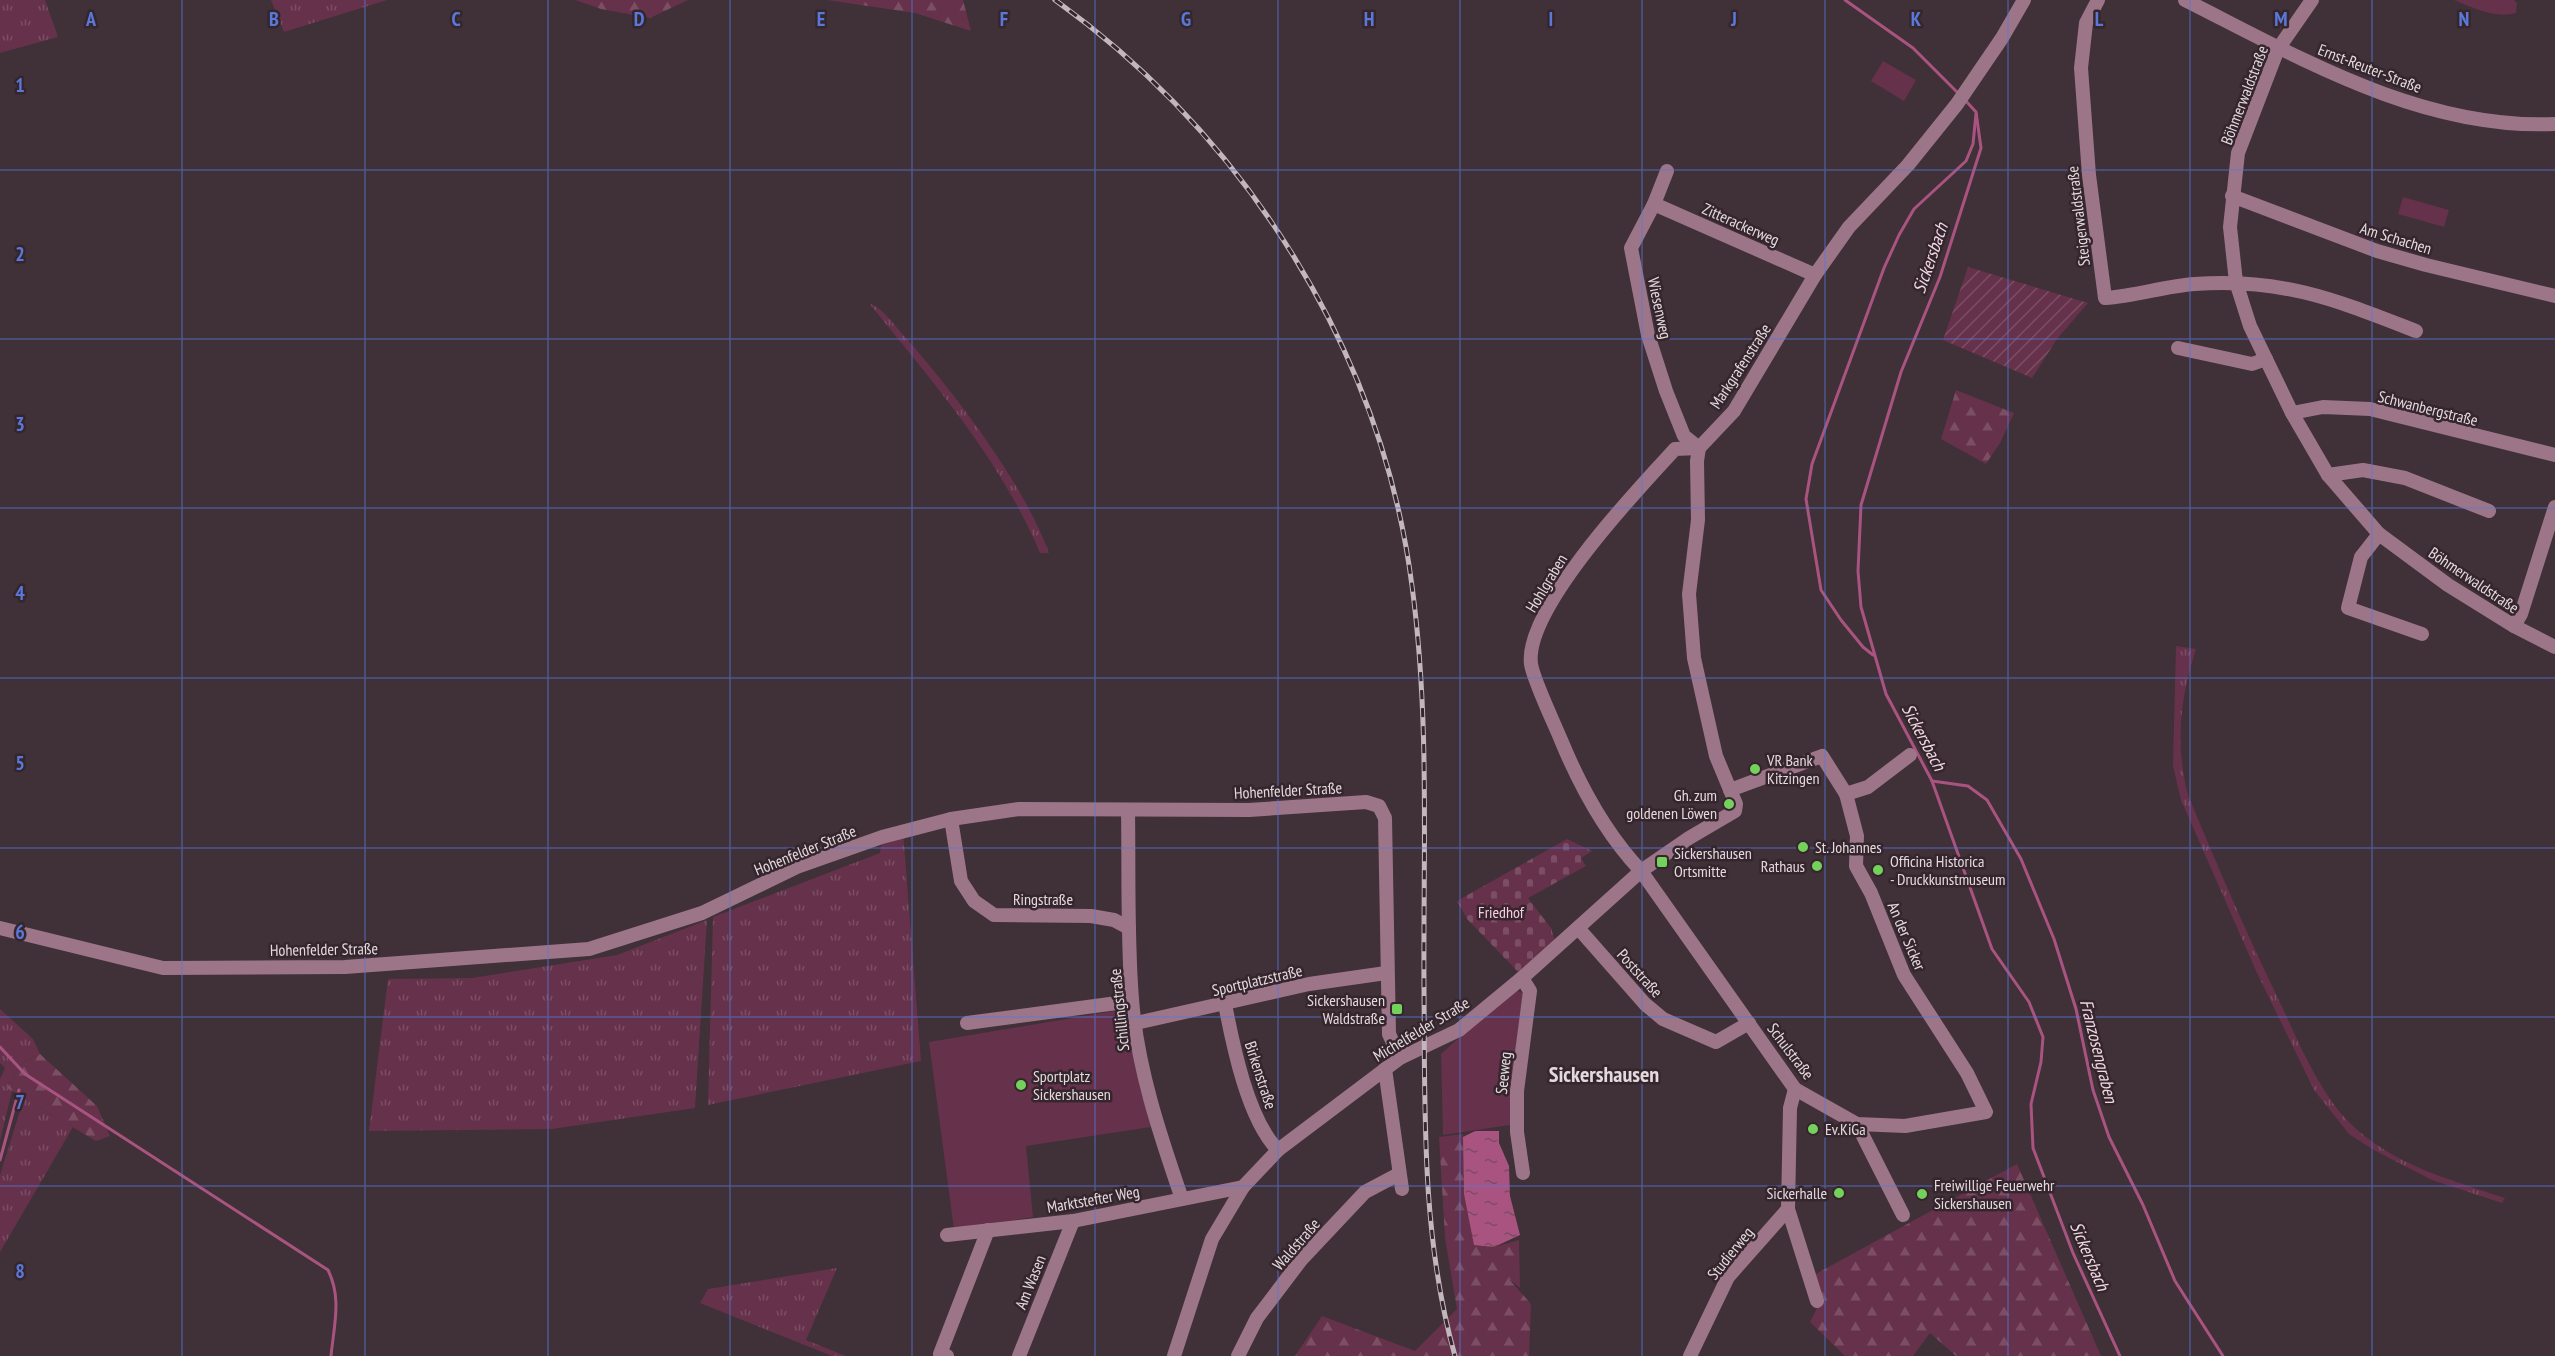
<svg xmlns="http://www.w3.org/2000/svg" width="2555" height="1356" font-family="'PT Sans Narrow',sans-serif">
<defs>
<pattern id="grass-tufts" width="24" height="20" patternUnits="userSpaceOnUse" patternTransform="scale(1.5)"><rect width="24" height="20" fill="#65314b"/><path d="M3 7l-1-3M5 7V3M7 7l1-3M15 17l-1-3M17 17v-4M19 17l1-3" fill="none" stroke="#7b4e64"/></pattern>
<pattern id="forest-firs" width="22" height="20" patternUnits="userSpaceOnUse" patternTransform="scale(1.5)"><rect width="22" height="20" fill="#65314b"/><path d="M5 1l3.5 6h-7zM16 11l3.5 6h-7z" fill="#7b4e64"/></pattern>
<pattern id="cemetery-stones" width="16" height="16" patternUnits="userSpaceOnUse" patternTransform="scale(1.5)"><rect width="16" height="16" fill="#65314b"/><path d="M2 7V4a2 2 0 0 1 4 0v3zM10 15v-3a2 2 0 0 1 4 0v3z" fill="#7b4e64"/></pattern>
<pattern id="garden-furrows" width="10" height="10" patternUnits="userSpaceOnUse" patternTransform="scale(1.5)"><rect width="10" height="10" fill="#65314b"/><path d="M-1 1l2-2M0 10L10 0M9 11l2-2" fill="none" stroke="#7b4e64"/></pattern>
<pattern id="water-ripples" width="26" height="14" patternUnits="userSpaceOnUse" patternTransform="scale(1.5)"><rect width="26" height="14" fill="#a95480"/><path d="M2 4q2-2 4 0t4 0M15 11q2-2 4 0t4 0" fill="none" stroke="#7c4b65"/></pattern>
</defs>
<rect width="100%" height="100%" fill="#403037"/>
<g fill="url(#grass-tufts)">
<polygon points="0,0 45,0 58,37 0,53"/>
<polygon points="271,0 387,0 284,32"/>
<path d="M869,303C884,309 894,325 905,337C954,392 1024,484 1049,553H1040C1001,460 932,381 869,303Z"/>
<path d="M2176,646L2196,649C2180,698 2175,744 2188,795C2218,868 2250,941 2284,1011C2300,1046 2323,1098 2351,1124C2393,1165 2451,1180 2505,1198L2502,1203L2432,1180L2372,1149L2349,1134L2314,1090L2257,973L2181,800L2173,766Z"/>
<polygon points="903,831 921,1061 708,1105 713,917 880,853 882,837"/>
<polygon points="707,920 695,1108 552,1129 369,1131 388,979 472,978 617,955"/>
<polygon points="0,1009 33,1039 40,1054 22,1063 7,1088 12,1091 0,1141 0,1079 5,1068 0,1063"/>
<polygon points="24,1098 73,1127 0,1252 0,1175"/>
<polygon points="837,1268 806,1340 846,1356 832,1356 700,1303 708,1289"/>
</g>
<g fill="url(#forest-firs)">
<polygon points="575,0 688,0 650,18 601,9"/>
<polygon points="827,0 963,0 971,31 915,13"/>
<polygon points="1956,390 2014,413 2000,443 1986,464 1941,439"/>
<polygon points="40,1054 97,1106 110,1136 96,1141 7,1088 22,1063"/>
<polygon points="1463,1134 1464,1194 1469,1214 1494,1247 1519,1240 1520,1288 1508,1278 1531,1304 1529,1356 1295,1356 1322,1316 1415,1351 1457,1309 1445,1238 1439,1137"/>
<polygon points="2017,1164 2101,1356 1956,1356 1930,1333 1913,1356 1845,1356 1810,1322 1818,1306 1812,1276"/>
</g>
<polygon fill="url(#cemetery-stones)" points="1567,839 1592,851 1581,858 1586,866 1528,898 1551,928 1556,945 1519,973 1467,919 1457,901"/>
<g fill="#65314b">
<path d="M2454,0H2514L2517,3L2516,13C2495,19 2474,8 2454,0Z"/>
<polygon points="1883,61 1916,80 1904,101 1871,81"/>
<polygon points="2403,197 2449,210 2444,227 2398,214"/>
<polygon points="1513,989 1523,993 1510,1094 1510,1125 1443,1135 1441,1054"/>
<polygon points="1126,1009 1151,1127 1026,1146 1033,1217 954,1230 929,1042"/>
</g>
<polygon fill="url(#garden-furrows)" points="1968,267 2088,303 2057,339 2032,378 1943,340"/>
<polygon fill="url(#water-ripples)" points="1475,1131 1499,1131 1499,1143 1509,1166 1510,1196 1520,1235 1494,1247 1474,1245 1464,1194 1463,1137"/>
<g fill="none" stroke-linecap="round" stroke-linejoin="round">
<g stroke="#a95480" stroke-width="3">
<polyline points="1845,0 1913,48 1958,93"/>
<polyline points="1965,100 1976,112 1981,148 1940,277 1901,372 1861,505 1858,571 1861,607 1886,694 1932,781 1992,949 2029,1002 2043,1037 2041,1062 2031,1104 2033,1148 2073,1253 2120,1356"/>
<polyline points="1873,655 1863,647 1841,620 1821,590 1806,499 1812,464 1884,268 1899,235 1914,209 1966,161 1973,144 1976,114"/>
<polyline points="1932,781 1968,786 1987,800 2021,859 2054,939 2076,1009 2093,1090 2109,1137 2143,1205 2175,1281 2223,1356"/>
<path d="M0,1047L25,1074L328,1270C342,1298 334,1325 331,1356"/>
<polyline points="0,1160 19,1090"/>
</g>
<g stroke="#9d7588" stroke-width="14">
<path d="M2098,0L2086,23L2081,68L2089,175L2105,298C2136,296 2165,286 2195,284C2284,278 2336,300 2416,331"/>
<path d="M2185,0C2300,58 2422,130 2555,124"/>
<polyline points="2312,0 2278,49 2238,153 2230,227 2236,282 2250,326 2292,413 2328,475 2379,534 2448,585 2514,626 2555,647"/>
<polyline points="1667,171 1654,204 1631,248 1648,335 1666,391 1684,436 1699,448"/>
<polyline points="2232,196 2377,251 2426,265 2555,296"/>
<polyline points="1654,204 1815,275"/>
<polyline points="2178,348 2252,364 2266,359"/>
<polyline points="2292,413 2323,407 2370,409 2555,455"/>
<path d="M1699,448L1675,449C1638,489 1524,609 1531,664C1533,679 1554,723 1561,740C1580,786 1607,835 1641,871L1795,1089L1857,1124L1905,1126L1986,1112L1967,1073L1904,975L1871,893L1856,866L1857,836L1846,794"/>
<polyline points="2328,475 2363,470 2405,478 2489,511"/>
<polyline points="2379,534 2361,557 2348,608 2422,634"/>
<polyline points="2514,626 2521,614 2555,507"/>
<polyline points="1730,790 1822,756 1846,794 1868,787 1910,755"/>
<path d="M1128,811C1129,874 1127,937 1132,999C1137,1067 1160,1135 1182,1199"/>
<polyline points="951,819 961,881 974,901 994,915 1091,916 1114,920 1129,928"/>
<polyline points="0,928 163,968 345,967 589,949 702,913 797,867 882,837 951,819 1019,809 1249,810 1366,802 1379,806 1385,818 1389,1034 1400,1058"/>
<polyline points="1579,929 1645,1004 1663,1019 1716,1042 1749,1023"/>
<polyline points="1522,978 1530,991 1517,1091 1517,1132 1523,1173"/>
<path d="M1225,1004C1233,1046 1248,1120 1278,1150"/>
<polyline points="967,1023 1132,1001"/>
<polyline points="1136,1023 1309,984 1386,973"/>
<polyline points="1385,1069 1402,1189"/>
<polyline points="1795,1089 1790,1108 1788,1209 1817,1301"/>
<polyline points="1857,1124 1903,1215"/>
<polyline points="947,1235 1073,1221 1243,1187"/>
<polyline points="947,1356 940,1354 988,1230"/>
<polyline points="1019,1356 1073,1221"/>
<polyline points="1174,1356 1212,1239 1243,1187 1278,1150 1400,1058 1459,1030 1522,978 1641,871 1689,838 1735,811 1736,804 1716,756 1694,658 1689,594 1698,520 1697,461 1699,448 1734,411 1815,275 1849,227 1908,165 1957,104 2002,38 2024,0"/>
<polyline points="1238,1356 1257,1318 1301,1260 1365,1192 1399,1174"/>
<polyline points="1690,1356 1728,1277 1788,1209"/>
</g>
<defs>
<path id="rail" d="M1055,0C1246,137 1382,352 1412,586C1430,719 1423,854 1424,987C1425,1110 1421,1236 1455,1356"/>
</defs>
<use href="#rail" stroke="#c2b7bc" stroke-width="5"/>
<use href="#rail" stroke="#35262d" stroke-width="3" stroke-dasharray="9" stroke-linecap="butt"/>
</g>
<path fill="none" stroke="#5978da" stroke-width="1.5" stroke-opacity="0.55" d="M182,0V1356M365,0V1356M548,0V1356M730,0V1356M912,0V1356M1095,0V1356M1278,0V1356M1460,0V1356M1642,0V1356M1825,0V1356M2008,0V1356M2190,0V1356M2372,0V1356M0,170H2555M0,339H2555M0,508H2555M0,678H2555M0,848H2555M0,1017H2555M0,1186H2555"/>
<g fill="#74d25c" stroke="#35262d" stroke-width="2">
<circle cx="1755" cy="769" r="6"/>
<circle cx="1729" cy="804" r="6"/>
<circle cx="1803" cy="847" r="6"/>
<rect x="1656" y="856" width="12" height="12" rx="3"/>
<circle cx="1817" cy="866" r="6"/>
<circle cx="1878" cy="870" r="6"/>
<rect x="1391" y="1003" width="12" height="12" rx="3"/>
<circle cx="1021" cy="1085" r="6"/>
<circle cx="1813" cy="1129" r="6"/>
<circle cx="1839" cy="1193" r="6"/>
<circle cx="1922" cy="1194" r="6"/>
</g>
<g text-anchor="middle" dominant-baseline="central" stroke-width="5" stroke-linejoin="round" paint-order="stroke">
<g font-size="16" fill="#e4dade" stroke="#35262d">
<text transform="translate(2370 68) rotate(21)">Ernst-Reuter-Straße</text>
<text transform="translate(2244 95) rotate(-69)">Böhmerwaldstraße</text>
<text transform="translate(2078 216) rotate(-97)">Steigerwaldstraße</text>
<text transform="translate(1741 224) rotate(24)">Zitterackerweg</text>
<text transform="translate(2396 238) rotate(17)">Am Schachen</text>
<text transform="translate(1660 308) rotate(78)">Wiesenweg</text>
<text transform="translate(1740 366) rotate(-57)">Markgrafenstraße</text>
<text transform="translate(2428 408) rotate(14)">Schwanbergstraße</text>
<text transform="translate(2474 580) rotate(34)">Böhmerwaldstraße</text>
<text transform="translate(1546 583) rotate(-59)">Hohlgraben</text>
<text transform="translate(1288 790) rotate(-3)">Hohenfelder Straße</text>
<text transform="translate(805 850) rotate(-22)">Hohenfelder Straße</text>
<text x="1043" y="899">Ringstraße</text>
<text transform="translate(1907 936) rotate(67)">An der Sicker</text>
<text transform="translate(324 949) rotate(-1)">Hohenfelder Straße</text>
<text transform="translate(1640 973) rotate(48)">Poststraße</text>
<text transform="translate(1257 980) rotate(-13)">Sportplatzstraße</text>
<text transform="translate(1119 1010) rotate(-96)">Schillingstraße</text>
<text transform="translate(1421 1029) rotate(-31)">Michelfelder Straße</text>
<text transform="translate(1791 1051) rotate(53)">Schulstraße</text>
<text transform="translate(1503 1073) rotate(-84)">Seeweg</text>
<text transform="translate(1261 1075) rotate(72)">Birkenstraße</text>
<text transform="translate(1093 1199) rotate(-10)">Marktstefter Weg</text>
<text transform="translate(1296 1244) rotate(-49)">Waldstraße</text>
<text transform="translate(1730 1253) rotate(-51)">Studierweg</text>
<text transform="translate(1030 1282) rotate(-68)">Am Wasen</text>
</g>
<g font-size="16" fill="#e4dade" stroke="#35262d" text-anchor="start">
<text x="1767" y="760">VR Bank<tspan x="1767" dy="18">Kitzingen</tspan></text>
<text x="1717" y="795" text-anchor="end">Gh. zum<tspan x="1717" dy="18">goldenen Löwen</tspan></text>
<text x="1815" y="847">St. Johannes</text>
<text x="1674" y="853">Sickershausen<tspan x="1674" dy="18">Ortsmitte</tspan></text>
<text x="1890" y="861">Officina Historica<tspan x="1890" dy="18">- Druckkunstmuseum</tspan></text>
<text x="1805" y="866" text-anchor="end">Rathaus</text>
<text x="1385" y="1000" text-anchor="end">Sickershausen<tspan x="1385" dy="18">Waldstraße</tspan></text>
<text x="1033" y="1076">Sportplatz<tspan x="1033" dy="18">Sickershausen</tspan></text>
<text x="1825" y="1129">Ev.KiGa</text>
<text x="1934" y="1185">Freiwillige Feuerwehr<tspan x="1934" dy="18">Sickershausen</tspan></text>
<text x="1827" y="1193" text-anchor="end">Sickerhalle</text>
</g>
<g font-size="16" fill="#fbcbe1" stroke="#35262d">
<text x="1501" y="912">Friedhof</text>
</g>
<g font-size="18" font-style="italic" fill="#f1d9e3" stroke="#35262d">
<text transform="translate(1930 258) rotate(-71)">Sickersbach</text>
<text transform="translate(1924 737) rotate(62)">Sickersbach</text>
<text transform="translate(2099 1051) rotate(76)">Franzosengraben</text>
<text transform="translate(2090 1256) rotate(67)">Sickersbach</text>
</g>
<g font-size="22" font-weight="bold" fill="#e4dade" stroke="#35262d">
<text x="1604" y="1074">Sickershausen</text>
</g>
</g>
<g font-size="20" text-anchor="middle" font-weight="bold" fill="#5978da" stroke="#35262d" stroke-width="5" stroke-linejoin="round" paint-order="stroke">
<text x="91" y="26">A</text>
<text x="274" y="26">B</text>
<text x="456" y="26">C</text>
<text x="639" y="26">D</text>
<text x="821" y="26">E</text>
<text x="1004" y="26">F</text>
<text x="1186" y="26">G</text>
<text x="1369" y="26">H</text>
<text x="1551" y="26">I</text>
<text x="1734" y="26">J</text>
<text x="1916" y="26">K</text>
<text x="2099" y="26">L</text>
<text x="2281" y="26">M</text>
<text x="2464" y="26">N</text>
<text x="20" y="92">1</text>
<text x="20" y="261">2</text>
<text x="20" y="431">3</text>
<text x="20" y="600">4</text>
<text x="20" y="770">5</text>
<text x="20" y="939">6</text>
<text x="20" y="1109">7</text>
<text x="20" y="1278">8</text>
</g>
</svg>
